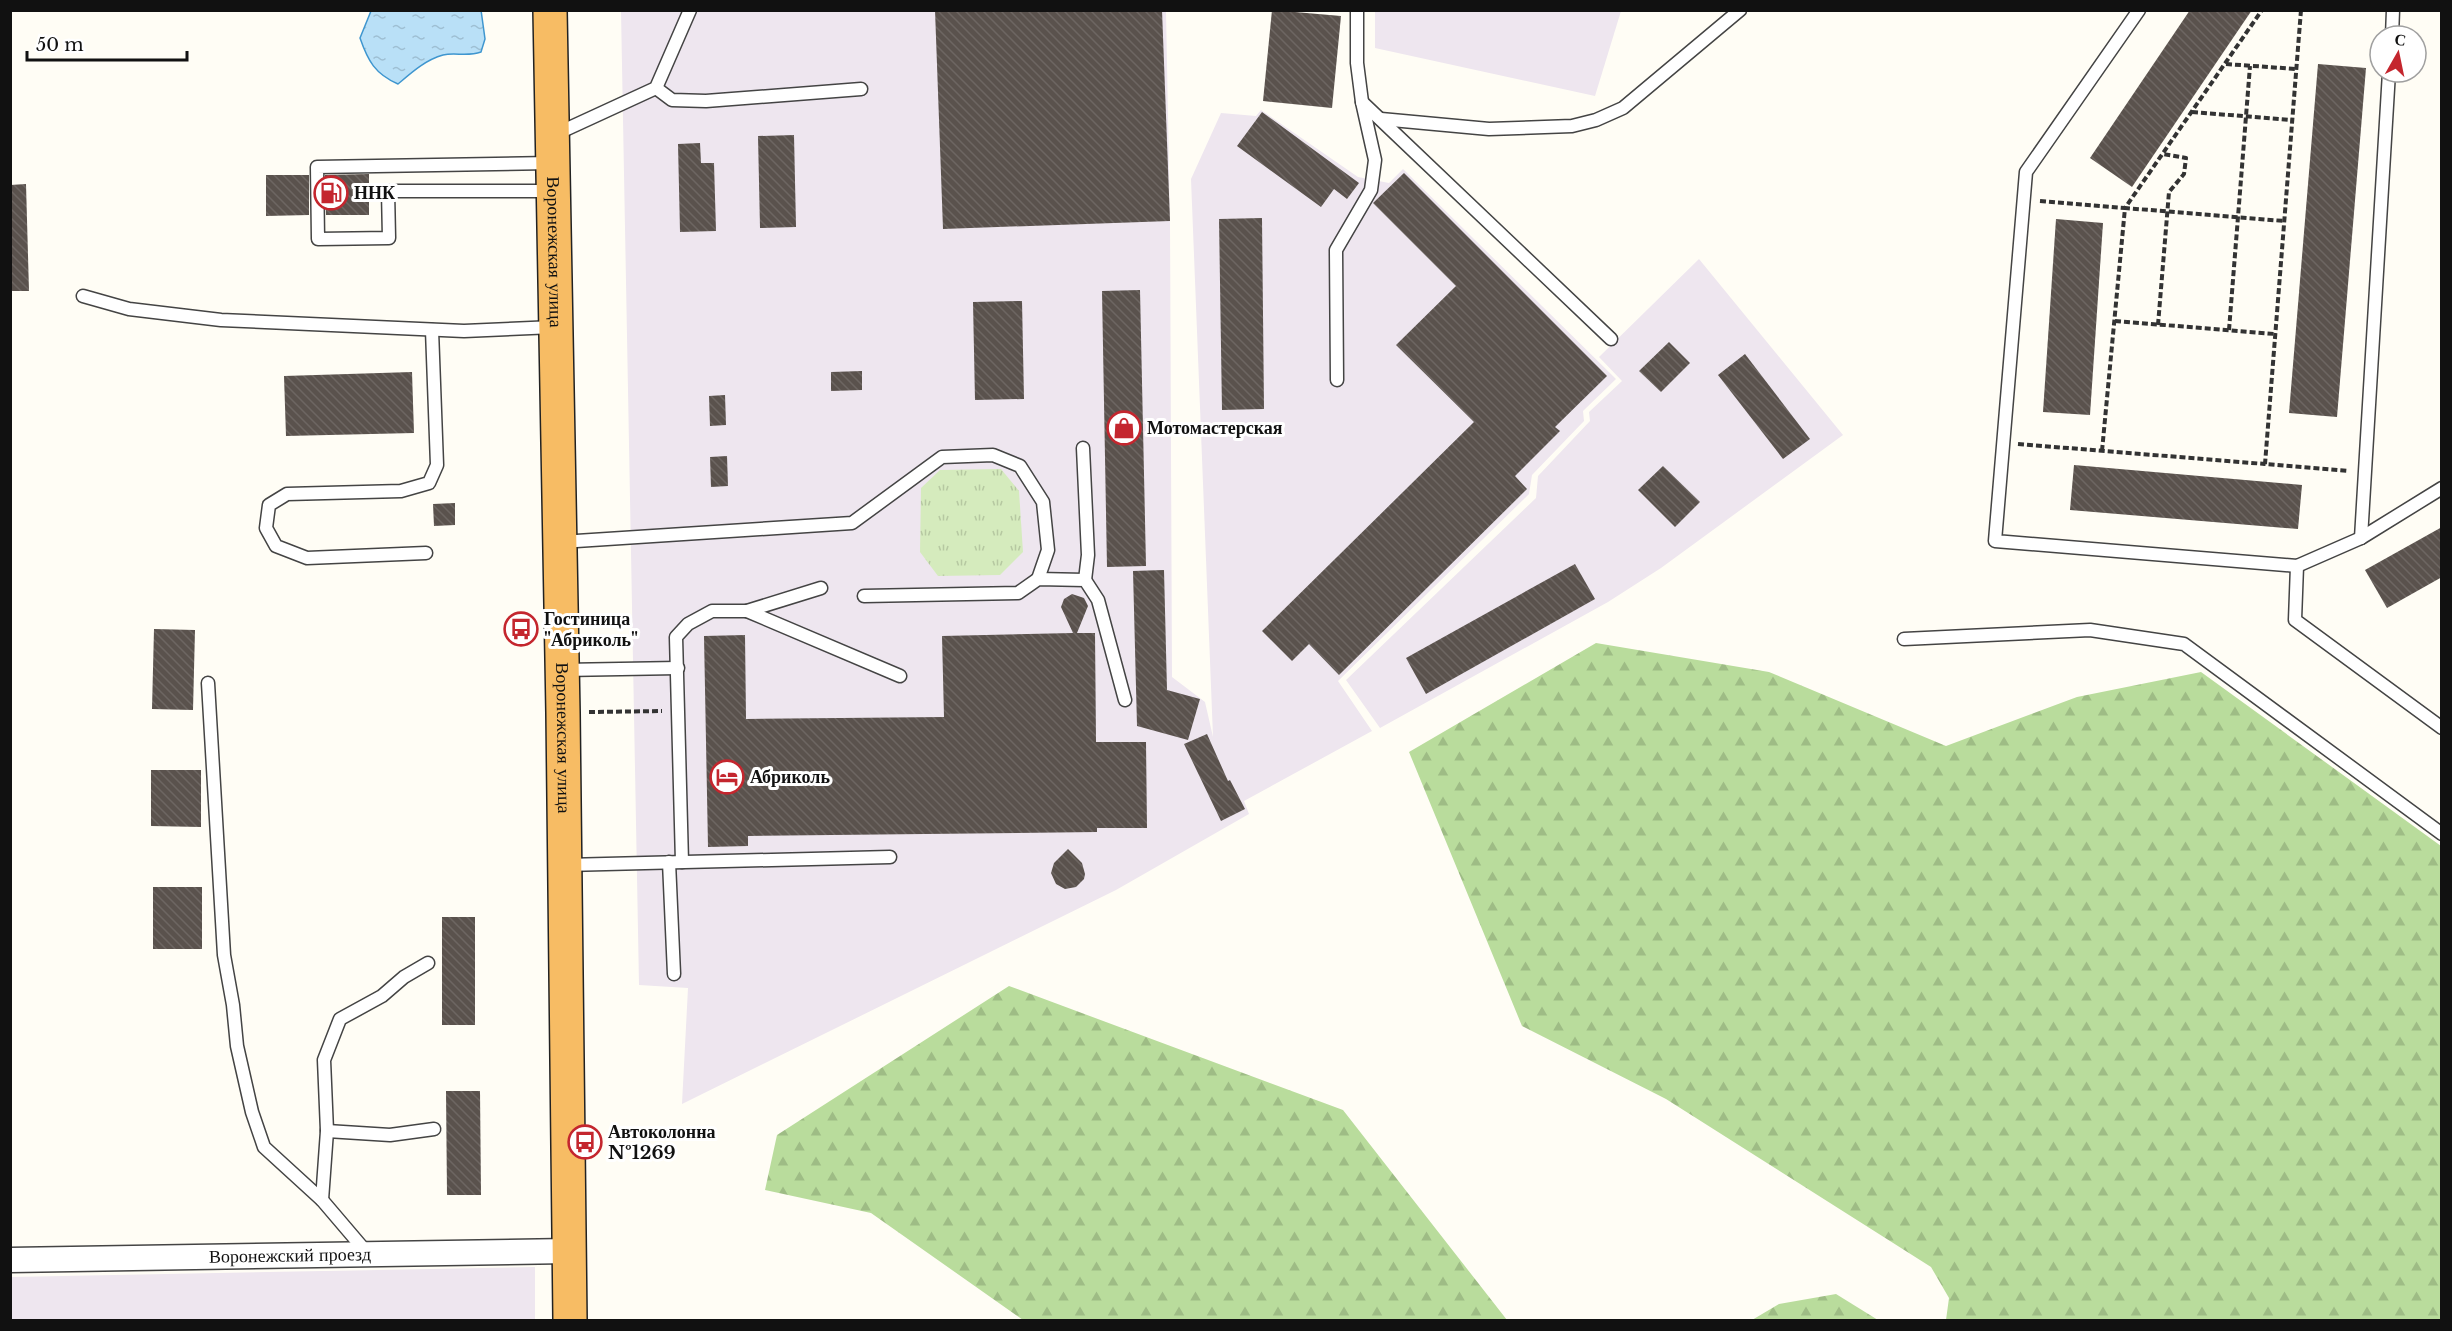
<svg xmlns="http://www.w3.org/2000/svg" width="2452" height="1331" font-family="'Libre Baskerville',serif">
<defs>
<pattern id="grass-tufts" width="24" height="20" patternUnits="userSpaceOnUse" patternTransform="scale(1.5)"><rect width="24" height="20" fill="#d5ebbd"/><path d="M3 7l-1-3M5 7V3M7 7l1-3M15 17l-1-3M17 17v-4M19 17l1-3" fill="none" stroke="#b6c8a1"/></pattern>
<pattern id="forest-firs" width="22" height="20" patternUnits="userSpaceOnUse" patternTransform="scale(1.5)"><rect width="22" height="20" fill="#b9dc9c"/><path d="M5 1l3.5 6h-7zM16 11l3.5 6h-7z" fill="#9ebc85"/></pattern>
<pattern id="water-ripples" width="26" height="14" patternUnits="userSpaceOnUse" patternTransform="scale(1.5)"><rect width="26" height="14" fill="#b9e0f7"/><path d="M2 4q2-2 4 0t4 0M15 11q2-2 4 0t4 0" fill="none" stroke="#9ebfd3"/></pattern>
<pattern id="building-back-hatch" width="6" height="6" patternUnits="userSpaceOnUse" patternTransform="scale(1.5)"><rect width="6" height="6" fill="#5a524d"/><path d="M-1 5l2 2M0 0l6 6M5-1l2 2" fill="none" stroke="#6d6662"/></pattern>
</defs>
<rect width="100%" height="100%" fill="#fffdf5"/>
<g fill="#eee6ef">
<polygon points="621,11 1166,11 1170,221 1172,677 1205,702 1213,737 1191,179 1221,113 1256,116 1261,110 1358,177 1389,183 1403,169 1616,379 1583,411 1584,421 1532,475 1529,494 1338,681 1372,731 1244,801 1249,814 1116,890 682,1104 688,988 639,985"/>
<polygon points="1375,11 1375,10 1621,11 1595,96 1375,48"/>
<polygon points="1699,259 1843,435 1661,568 1608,602 1380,728 1346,680 1536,498 1538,476 1590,421 1589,412 1622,381 1599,357"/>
<polygon points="535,1267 535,1320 11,1320 11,1277"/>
</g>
<polygon fill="url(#grass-tufts)" points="1001,469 1019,491 1023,552 1000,575 938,576 920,552 921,488 940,470"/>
<g fill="url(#forest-firs)">
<polygon points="1596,643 1769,672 1946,746 2077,697 2201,672 2441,846 2441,1320 1946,1320 1949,1298 1931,1267 1666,1099 1522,1026 1409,752"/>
<polygon points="1009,986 1343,1110 1507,1320 1023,1320 871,1213 765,1190 777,1135"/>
<polygon points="1836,1294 1878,1320 1752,1320 1779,1304"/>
</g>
<path fill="url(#water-ripples)" stroke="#3f96cf" stroke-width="1.5" d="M481,10L485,39L481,52C467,57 455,52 443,55C425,60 411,73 398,84C375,74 368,61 360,38L371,11Z"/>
<g fill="url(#building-back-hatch)">
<polygon points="935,10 1162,10 1170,221 943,229"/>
<polygon points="1272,10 1341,16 1332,108 1263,101"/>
<polygon points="2190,10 2252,10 2132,187 2090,158"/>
<polygon points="2318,64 2366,68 2337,417 2289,413"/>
<polygon points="1262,112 1359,183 1347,199 1334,189 1321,207 1237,146"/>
<polygon points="794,135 796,227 760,228 758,136"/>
<polygon points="700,143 701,163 714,163 716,231 680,232 678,144"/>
<polygon points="1404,173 1607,376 1555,427 1560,431 1515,476 1527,489 1339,675 1309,644 1292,661 1262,631 1474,422 1396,345 1456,286 1373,203"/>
<polygon points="369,174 369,215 326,215 325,175"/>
<polygon points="266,175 309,175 309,215 266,216"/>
<polygon points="26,184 29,291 10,291 10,185"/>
<polygon points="1262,218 1264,409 1222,410 1219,219"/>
<polygon points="2056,219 2103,223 2090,415 2043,412"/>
<polygon points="1140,290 1146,566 1107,567 1102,291"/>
<polygon points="1022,301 1024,399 975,400 973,302"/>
<polygon points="1669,342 1690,363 1661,392 1639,371"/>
<polygon points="1745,354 1810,439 1783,459 1718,375"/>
<polygon points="862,371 862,390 831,391 831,372"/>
<polygon points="412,372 414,433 286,436 284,376"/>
<polygon points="725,395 726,425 710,426 709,396"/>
<polygon points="727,456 728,486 711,487 710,457"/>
<polygon points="2074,465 2302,485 2298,529 2070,510"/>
<polygon points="1663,466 1700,502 1675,527 1638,490"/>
<polygon points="455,503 455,525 434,526 433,504"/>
<polygon points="2442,527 2442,577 2387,608 2365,570"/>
<polygon points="1575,564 1595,599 1426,694 1406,658"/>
<polygon points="1164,570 1167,690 1200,699 1188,740 1137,726 1133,571"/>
<polygon points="1072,594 1084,598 1088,606 1077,633 1095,633 1096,742 1146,742 1147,828 1097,828 1097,832 748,836 748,846 708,847 704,636 745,635 746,719 944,717 942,636 1073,633 1061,607 1064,599"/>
<polygon points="154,629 195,630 193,710 152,709"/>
<polygon points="1207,734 1228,781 1230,780 1245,809 1221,821 1184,744"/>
<polygon points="151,770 201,770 201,827 151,826"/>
<polygon points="1068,849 1082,863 1085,874 1084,879 1076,887 1065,889 1056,884 1051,873 1054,863"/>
<rect x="153" y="887" width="49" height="62"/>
<rect x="442" y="917" width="33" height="108"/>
<polygon points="446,1091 480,1091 481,1195 447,1195"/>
</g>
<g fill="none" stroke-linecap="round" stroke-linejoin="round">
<defs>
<g id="service">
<polyline points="2139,10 2026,172 1995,541 2297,566 2361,538 2442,488"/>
<polyline points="2392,36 2393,10"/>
<polyline points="656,88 672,100 706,101 861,89"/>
<polyline points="1362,102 1611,339"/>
<polyline points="1381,119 1489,129 1572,126 1596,120 1623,108 1740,10"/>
<polyline points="556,134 656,88 690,10"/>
<polyline points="550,163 317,167 318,239 389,238 388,191 551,191"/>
<polyline points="83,296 129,309 221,320 464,331 554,327"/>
<polyline points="1337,380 1336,250 1371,190 1375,160 1362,102 1357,63 1357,10"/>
<polyline points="1083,448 1088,555 1085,580"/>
<polyline points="2361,538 2389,72"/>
<polyline points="561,542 852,523 942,457 993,455 1020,466 1043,502 1048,550 1038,579"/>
<polyline points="426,553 307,558 276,546 266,528 269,505 287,494 401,491 429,483 437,465 432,330"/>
<polyline points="2297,566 2295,620 2442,728"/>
<polyline points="864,596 1018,593 1038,579 1085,580 1098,600 1125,700"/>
<polyline points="747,611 821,588"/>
<polyline points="1904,639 2090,630 2184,644 2442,834"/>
<polyline points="563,670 678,668"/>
<polyline points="208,683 224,955 233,1005 237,1046 252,1112 264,1147 322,1200 368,1254"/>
<polyline points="669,862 674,974"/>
<polyline points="682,862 676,637 688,624 712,611 747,611 900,676"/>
<polyline points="566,865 890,857"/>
<polyline points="327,1131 390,1135 434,1129"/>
<polyline points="322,1200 327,1131 324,1060 340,1019 382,996 404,977 428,963"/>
</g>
<g id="minor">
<path id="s1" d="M10,1260L569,1251"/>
</g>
<g id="trunk">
<path id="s2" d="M550,10L563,713L570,1320"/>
</g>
</defs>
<use href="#service" stroke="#444" stroke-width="15"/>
<use href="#minor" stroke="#444" stroke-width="27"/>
<use href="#trunk" stroke="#222" stroke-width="36"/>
<g stroke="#333" stroke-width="4" stroke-dasharray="6 3" stroke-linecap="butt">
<polyline points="2301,10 2265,464 2349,471"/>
<polyline points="2226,64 2296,69"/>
<polyline points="2192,112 2292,120"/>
<polyline points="2040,201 2125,208 2262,10"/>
<polyline points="2115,321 2275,334"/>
<polyline points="2158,325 2169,192 2184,174 2186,158 2163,154"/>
<polyline points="2229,330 2250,66"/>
<polyline points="2018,444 2265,464"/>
<polyline points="2102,451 2125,208 2284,221"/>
<polyline points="589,712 662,711"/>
</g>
<use href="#service" stroke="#fff" stroke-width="12"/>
<use href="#minor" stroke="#fff" stroke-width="24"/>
<use href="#trunk" stroke="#f7bc64" stroke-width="33"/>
</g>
<defs>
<symbol id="fuel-ring" viewBox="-11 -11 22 22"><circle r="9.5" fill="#fff" stroke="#c4262e" stroke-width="1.5"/><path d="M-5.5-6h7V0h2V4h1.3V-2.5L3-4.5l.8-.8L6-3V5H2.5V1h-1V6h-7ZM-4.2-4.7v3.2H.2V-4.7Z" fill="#c4262e"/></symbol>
<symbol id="shop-ring" viewBox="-11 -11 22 22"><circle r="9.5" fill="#fff" stroke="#c4262e" stroke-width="1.5"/><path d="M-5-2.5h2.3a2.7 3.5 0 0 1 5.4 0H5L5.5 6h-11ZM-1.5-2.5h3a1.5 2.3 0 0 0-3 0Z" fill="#c4262e"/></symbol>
<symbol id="bus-ring" viewBox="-11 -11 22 22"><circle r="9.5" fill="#fff" stroke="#c4262e" stroke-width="1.5"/><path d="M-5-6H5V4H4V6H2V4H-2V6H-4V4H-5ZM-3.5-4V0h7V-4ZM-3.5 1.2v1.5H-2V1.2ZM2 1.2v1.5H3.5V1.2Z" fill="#c4262e"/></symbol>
<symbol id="hotel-ring" viewBox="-11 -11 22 22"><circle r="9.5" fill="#fff" stroke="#c4262e" stroke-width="1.5"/><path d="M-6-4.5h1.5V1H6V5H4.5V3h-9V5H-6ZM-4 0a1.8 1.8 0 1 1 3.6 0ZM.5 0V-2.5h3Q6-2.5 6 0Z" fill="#c4262e"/></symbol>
</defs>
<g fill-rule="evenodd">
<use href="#fuel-ring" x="312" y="174" width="38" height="38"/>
<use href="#shop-ring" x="1105" y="409" width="38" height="38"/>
<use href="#bus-ring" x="502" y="610" width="38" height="38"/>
<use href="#hotel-ring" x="708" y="758" width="38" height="38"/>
<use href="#bus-ring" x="566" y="1123" width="38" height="38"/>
</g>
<g text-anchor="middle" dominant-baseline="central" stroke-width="6" stroke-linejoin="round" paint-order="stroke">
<g font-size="18" font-weight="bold" fill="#111" stroke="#fff" text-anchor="start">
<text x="354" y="193">ННК</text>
<text x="1147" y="428">Мотомастерская</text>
<text x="544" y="619">Гостиница<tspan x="544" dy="21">"Абриколь"</tspan></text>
<text x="750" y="777">Абриколь</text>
<text x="608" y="1132">Автоколонна<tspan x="608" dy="21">№1269</tspan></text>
</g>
<g font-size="18" fill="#111" stroke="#fff">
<text stroke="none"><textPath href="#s2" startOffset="242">Воронежская улица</textPath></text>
<text stroke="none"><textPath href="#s2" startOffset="728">Воронежская улица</textPath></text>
<text stroke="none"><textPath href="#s1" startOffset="280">Воронежский проезд</textPath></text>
</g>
</g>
<rect width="2452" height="1331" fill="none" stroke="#111111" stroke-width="24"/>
<g transform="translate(2398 54) rotate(9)"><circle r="28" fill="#ffffff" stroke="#a0a0a0" stroke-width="1.5"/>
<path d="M0-4.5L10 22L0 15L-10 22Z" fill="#c4262e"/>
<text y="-9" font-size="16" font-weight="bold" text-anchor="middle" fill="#111111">С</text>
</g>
<path d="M27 51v9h160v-9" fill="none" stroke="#111111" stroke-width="3"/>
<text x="36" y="51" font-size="18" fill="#111111" stroke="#ffffff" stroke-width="4.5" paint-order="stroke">50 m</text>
</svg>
